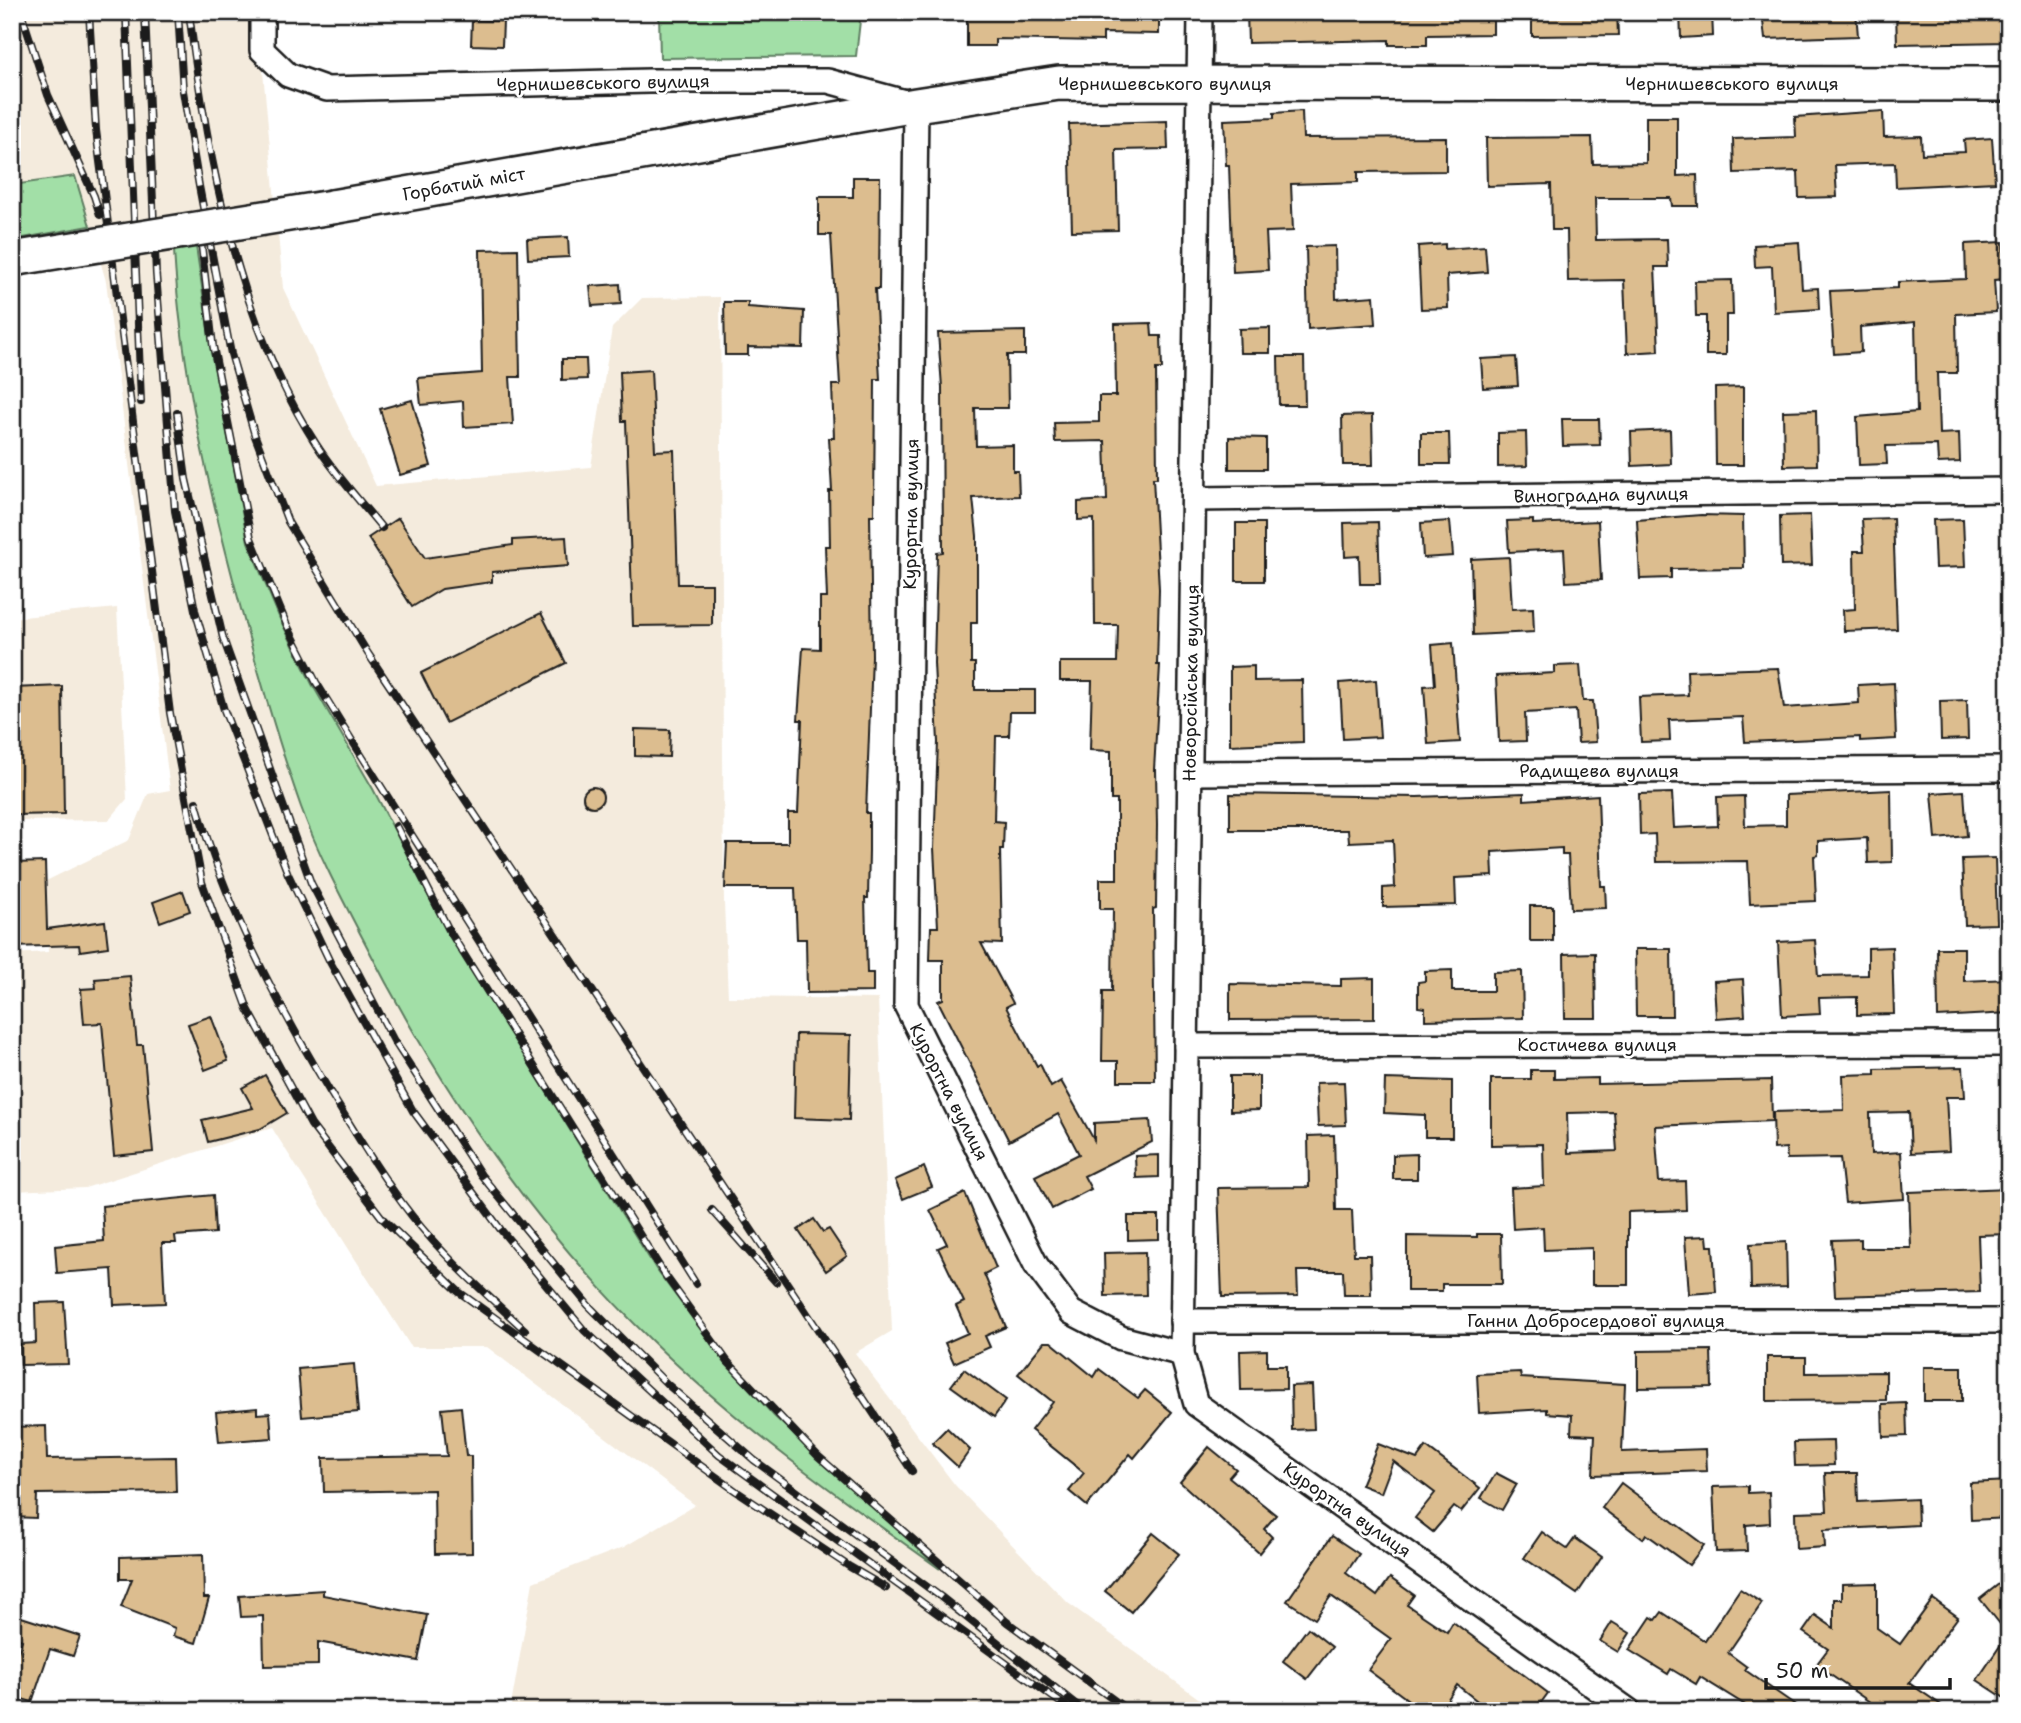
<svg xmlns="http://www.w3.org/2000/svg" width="2021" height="1723" font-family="'Shantell Sans',sans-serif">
<rect width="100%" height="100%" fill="#fff"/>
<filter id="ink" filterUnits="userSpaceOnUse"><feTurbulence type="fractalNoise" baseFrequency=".0143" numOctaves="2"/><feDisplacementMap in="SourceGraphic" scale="14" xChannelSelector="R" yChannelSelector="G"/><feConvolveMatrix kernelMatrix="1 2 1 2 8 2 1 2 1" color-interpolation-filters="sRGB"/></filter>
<g filter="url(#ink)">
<g fill="#f4ebdd">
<polygon points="12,12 261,12 261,50 283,288 376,486 591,467 612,328 642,298 720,297 724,903 728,997 878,999 892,1331 855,1353 955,1485 1068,1603 1216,1711 510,1711 533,1582 624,1547 695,1505 487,1347 411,1347 272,1128 85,1188 12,1191 12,954 48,952 46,881 129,840 148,794 170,790 106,281 75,176 12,185"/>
<polygon points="117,608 127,799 109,820 12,821 12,618"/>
</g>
<g fill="#a2dfa7" stroke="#5f7e62" stroke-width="2">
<polygon points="659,12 861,12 856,56 660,58"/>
<polygon points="75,176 90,226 12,240 12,185"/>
<path d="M196,246L212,355L248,542L280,619L312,684L373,789L444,926L656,1269L722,1358L774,1416L940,1569C840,1498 741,1428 653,1342C532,1225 438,1087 362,937C340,895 317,851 301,807C278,742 259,675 241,609C209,491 181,373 174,250Z"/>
</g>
<g fill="#dcbd8f" stroke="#1c1c1c" stroke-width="2" fill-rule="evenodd">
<polygon points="967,12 1159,12 1159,34 1103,33 1103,41 995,39 995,46 967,46"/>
<polygon points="1247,12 1493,12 1493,34 1427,35 1427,45 1389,45 1389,40 1248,43"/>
<polygon points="1532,12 1617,12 1618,35 1532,36"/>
<polygon points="1680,12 1712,12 1713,36 1681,38"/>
<polygon points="1762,12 1856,12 1858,36 1765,39"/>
<polygon points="1896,12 2009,12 2009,42 1897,44"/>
<polygon points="472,20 503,21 502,46 471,45"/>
<polygon points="1302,111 1303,138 1446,137 1446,171 1358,172 1358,182 1291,184 1293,231 1266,232 1268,270 1233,272 1229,165 1226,165 1224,120 1274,118 1274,113"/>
<polygon points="1883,111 1884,137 1921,136 1922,154 1965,152 1964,140 1992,138 1995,182 1896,187 1895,163 1835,165 1837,197 1799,198 1798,171 1734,173 1733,139 1796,137 1795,117"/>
<polygon points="1646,117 1677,117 1677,176 1697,175 1698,206 1672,206 1671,198 1595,198 1596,240 1667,239 1668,267 1655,267 1659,351 1627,353 1624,280 1568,281 1567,230 1552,230 1551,184 1487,186 1486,138 1592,137 1593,164 1646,163"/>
<polygon points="1167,121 1168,149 1116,150 1118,230 1072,231 1069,124"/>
<polygon points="853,177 880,177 879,289 875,289 880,379 875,379 874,515 870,515 872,656 866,813 869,813 869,851 868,898 865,898 867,973 873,973 873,992 807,993 806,939 797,939 795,888 725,888 726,864 727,843 788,843 788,813 798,813 802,720 798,720 803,648 820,649 820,598 827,598 825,546 830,546 829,491 832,491 829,438 834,438 832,385 840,385 831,235 819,235 819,197 853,197"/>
<polygon points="568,237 569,257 528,259 527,239"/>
<polygon points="1799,242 1802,289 1818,288 1819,309 1774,312 1772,266 1755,267 1754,245"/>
<polygon points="2003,242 2005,279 1994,280 1996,312 1956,314 1957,373 1937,373 1939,434 1959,433 1960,462 1938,463 1937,445 1886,446 1887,464 1859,465 1857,417 1917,412 1915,322 1860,327 1861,352 1834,354 1830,291 1898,288 1898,282 1966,279 1965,244"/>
<polygon points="1445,244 1445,249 1485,246 1487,272 1447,275 1448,308 1421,309 1418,246"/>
<polygon points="1335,246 1336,299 1374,296 1376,324 1308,329 1306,247"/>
<polygon points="518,249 520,377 510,377 513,424 464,427 463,401 421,405 418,378 482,373 480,250"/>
<polygon points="1732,280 1733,315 1726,315 1726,355 1706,355 1706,316 1696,316 1695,281"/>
<polygon points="620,284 621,304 592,306 590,286"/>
<polygon points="724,302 748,302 748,307 804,311 803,348 748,347 748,355 725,355"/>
<polygon points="1151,323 1152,336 1161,336 1162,369 1156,369 1157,478 1153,478 1159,589 1157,665 1160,665 1154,770 1156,770 1157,825 1156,908 1153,909 1155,1081 1118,1081 1118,1061 1102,1061 1103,991 1112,991 1113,909 1100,909 1100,879 1117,879 1117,800 1111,800 1111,751 1090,750 1092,681 1060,681 1060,662 1117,662 1118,625 1095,625 1094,519 1078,520 1078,502 1107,500 1105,441 1055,442 1054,423 1099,422 1099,396 1116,396 1115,324"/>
<polygon points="1270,328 1270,353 1240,353 1239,329"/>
<polygon points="1025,331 1025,355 1007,355 1008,408 975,408 976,446 1013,445 1013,471 1018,471 1019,496 973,498 977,536 977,623 971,623 971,663 975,663 975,690 1035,690 1035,712 1010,712 1009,736 996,736 994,821 1004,822 1003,849 1000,849 1002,944 981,943 1013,1003 1006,1007 1037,1066 1040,1064 1051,1087 1061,1081 1094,1140 1094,1123 1150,1120 1152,1142 1084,1176 1091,1189 1052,1209 1035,1176 1079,1154 1058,1114 1009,1141 938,1001 943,999 943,960 930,960 931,927 938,927 934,848 938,742 934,663 937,553 943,552 942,387 938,333"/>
<polygon points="1278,357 1304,357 1305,405 1279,405"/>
<polygon points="1516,357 1518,386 1483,388 1481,359"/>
<polygon points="562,359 586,359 587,379 562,380"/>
<polygon points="651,370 655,451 674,450 678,584 712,584 712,625 633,626 626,421 622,421 620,372"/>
<polygon points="1743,387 1743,465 1716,465 1715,388"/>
<polygon points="412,400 431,466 400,475 380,409"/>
<polygon points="1816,410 1817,465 1784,466 1783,411"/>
<polygon points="1372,415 1373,465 1343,465 1342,416"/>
<polygon points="1562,419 1599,419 1600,445 1563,446"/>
<polygon points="1670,430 1671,464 1632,466 1631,432"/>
<polygon points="1526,432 1527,466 1498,467 1498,433"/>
<polygon points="1421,433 1449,433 1450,464 1421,464"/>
<polygon points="1229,437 1266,438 1266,469 1229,469"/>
<polygon points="1701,515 1743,516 1744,568 1671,569 1671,578 1640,579 1637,520"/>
<polygon points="1810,515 1812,565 1781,566 1780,516"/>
<polygon points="398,518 425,558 513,545 513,540 566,537 568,566 492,572 492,582 442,589 412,607 368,538"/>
<polygon points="1893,518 1897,629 1844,631 1843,610 1855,609 1854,551 1864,551 1862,519"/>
<polygon points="1963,519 1965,567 1935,568 1933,520"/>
<polygon points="1533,520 1533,524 1598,521 1601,580 1566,582 1564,549 1509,552 1507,521"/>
<polygon points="1450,521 1453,556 1423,558 1421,523"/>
<polygon points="1378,522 1380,584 1360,584 1359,556 1345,557 1344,523"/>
<rect x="1236" y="523" width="28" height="58"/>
<polygon points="1509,557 1512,609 1533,608 1534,632 1473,635 1471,559"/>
<polygon points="541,613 566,663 446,723 421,673"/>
<polygon points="1453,643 1460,742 1428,744 1424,686 1435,685 1432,645"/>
<polygon points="1580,665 1583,701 1593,701 1596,742 1578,743 1576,710 1525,713 1526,741 1499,742 1496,676 1555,673 1555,666"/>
<polygon points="1254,666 1254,681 1302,680 1303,742 1230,745 1230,667"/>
<polygon points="1778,668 1784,708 1859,703 1858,685 1894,683 1896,739 1860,741 1860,737 1745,742 1743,717 1669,720 1670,741 1641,742 1639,697 1688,695 1687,671"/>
<polygon points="1376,680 1380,737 1343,739 1340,683"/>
<polygon points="62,686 64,814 12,815 12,688"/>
<polygon points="1967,700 1968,739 1941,740 1940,701"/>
<polygon points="635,729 670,730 669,757 635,756"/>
<circle cx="593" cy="797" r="10"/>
<polygon points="1891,790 1892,862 1868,863 1867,838 1818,841 1818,855 1814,856 1816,901 1750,904 1748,861 1656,862 1655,834 1640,835 1639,794 1672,793 1674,828 1718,826 1717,797 1744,796 1745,826 1786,825 1786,795"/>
<polygon points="1964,791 1967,836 1936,839 1932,793"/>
<polygon points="1524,793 1524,800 1598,795 1601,886 1605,886 1606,908 1571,909 1568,855 1562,855 1562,848 1492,852 1493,876 1455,878 1456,905 1383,907 1383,888 1395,887 1393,840 1349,842 1348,830 1230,830 1230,794 1417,797"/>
<polygon points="1995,858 1997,924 1965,925 1962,859"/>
<polygon points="45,862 47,929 105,921 108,947 80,951 79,945 12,947 12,863"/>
<polygon points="183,891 190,911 160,922 153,902"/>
<rect x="1530" y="906" width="23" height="35"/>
<polygon points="1815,940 1818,976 1868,975 1868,948 1892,947 1894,1014 1857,1015 1857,997 1819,998 1820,1014 1782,1016 1778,942"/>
<polygon points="1937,948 1964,948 1964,981 2009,979 2009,1013 1938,1017"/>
<polygon points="1635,949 1671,949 1672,1016 1636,1016"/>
<polygon points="1595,953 1596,1018 1565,1018 1564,954"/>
<polygon points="1452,970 1452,991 1493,991 1493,972 1522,971 1523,1018 1425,1020 1425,1008 1418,1007 1418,982 1425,981 1425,971"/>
<polygon points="130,976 137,1045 143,1045 153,1152 114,1156 102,1023 84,1024 81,989 96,988 95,979"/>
<polygon points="1374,978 1374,1019 1230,1020 1230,984 1341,986 1341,979"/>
<polygon points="1743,979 1745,1016 1716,1018 1714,981"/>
<polygon points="211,1016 228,1061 205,1070 188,1024"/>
<polygon points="796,1034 851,1035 849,1120 794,1118"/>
<polygon points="1963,1067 1965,1097 1946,1097 1949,1151 1911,1153 1909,1112 1870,1113 1871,1154 1901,1152 1904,1199 1845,1203 1840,1158 1787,1159 1786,1148 1774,1149 1773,1112 1844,1110 1843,1075 1875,1074 1875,1069"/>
<path d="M1531,1070H1554V1079L1598,1078V1084L1771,1080L1772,1121L1655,1126L1659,1182L1685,1181L1686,1210L1628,1212V1285H1592V1248L1544,1250L1543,1227L1513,1229L1511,1188L1544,1186L1543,1144L1491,1145V1079H1531ZM1614,1112L1617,1151L1568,1153L1567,1113Z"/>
<polygon points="265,1075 287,1113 260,1129 208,1142 202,1120 253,1108 242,1088"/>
<polygon points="1230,1076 1259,1076 1259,1110 1230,1111"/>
<polygon points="1385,1079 1452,1081 1452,1137 1425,1137 1425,1115 1384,1113"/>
<polygon points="1344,1082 1346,1125 1318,1126 1316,1083"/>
<polygon points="1334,1135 1336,1210 1352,1210 1354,1255 1370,1255 1371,1295 1344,1295 1343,1271 1297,1271 1298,1296 1222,1297 1218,1188 1309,1187 1308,1136"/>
<polygon points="1417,1154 1417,1179 1393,1179 1393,1155"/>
<polygon points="1159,1155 1159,1177 1136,1178 1135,1156"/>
<polygon points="924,1167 932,1187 903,1199 895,1180"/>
<polygon points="2009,1188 2009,1234 1978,1235 1980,1292 1835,1296 1832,1240 1861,1239 1861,1248 1911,1248 1909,1192"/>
<polygon points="965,1193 996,1268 984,1274 1006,1327 985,1336 990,1347 954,1363 945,1343 968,1333 956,1306 964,1302 938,1248 947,1244 930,1210"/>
<polygon points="213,1195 215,1233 175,1236 176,1243 162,1243 165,1303 114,1305 112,1269 57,1273 55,1246 104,1241 102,1206"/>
<polygon points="1128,1216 1159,1216 1159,1239 1128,1240"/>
<polygon points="814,1219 823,1232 829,1229 847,1256 826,1271 798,1230"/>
<polygon points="1477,1234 1501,1234 1502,1284 1442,1284 1442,1291 1407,1291 1407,1236 1477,1237"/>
<polygon points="1707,1236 1708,1246 1713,1246 1716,1292 1689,1294 1685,1237"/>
<polygon points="1786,1242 1787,1287 1751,1288 1750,1244"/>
<polygon points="1145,1252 1146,1295 1105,1296 1104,1253"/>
<polygon points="64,1302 68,1364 21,1365 20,1344 36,1343 35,1303"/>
<polygon points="1044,1342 1051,1342 1094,1377 1099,1369 1138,1398 1145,1390 1172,1412 1134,1458 1130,1454 1087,1506 1069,1491 1084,1473 1031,1430 1053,1402 1018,1374"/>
<polygon points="1267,1350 1267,1366 1286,1366 1286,1389 1241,1390 1240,1351"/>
<polygon points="1711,1350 1712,1387 1638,1388 1638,1351"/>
<polygon points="1767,1357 1806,1357 1806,1373 1886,1372 1886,1400 1767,1401"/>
<polygon points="354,1364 358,1412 302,1417 298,1369"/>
<rect x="1924" y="1367" width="38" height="34"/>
<polygon points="964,1369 1006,1400 994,1417 951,1386"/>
<polygon points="1520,1372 1521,1378 1625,1384 1622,1452 1706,1449 1707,1471 1593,1475 1595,1435 1571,1434 1572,1415 1547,1413 1547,1409 1479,1413 1477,1374"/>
<polygon points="1312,1385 1314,1429 1292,1430 1291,1386"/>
<polygon points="1906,1403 1907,1436 1883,1437 1882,1404"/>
<polygon points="461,1407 466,1456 471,1456 472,1553 435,1554 434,1490 324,1492 323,1458 447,1456 442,1409"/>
<polygon points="257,1408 257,1414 270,1413 272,1438 219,1442 216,1412"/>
<polygon points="46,1426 47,1459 175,1457 176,1492 37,1494 36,1518 12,1517 12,1427"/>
<polygon points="947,1428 970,1450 958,1467 932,1443"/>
<polygon points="1833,1441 1834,1465 1795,1466 1794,1442"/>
<polygon points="1378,1444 1417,1459 1426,1447 1480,1488 1461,1512 1454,1507 1433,1532 1415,1518 1435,1493 1393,1461 1381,1493 1361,1485"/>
<polygon points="1209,1447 1236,1469 1229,1477 1276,1515 1264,1529 1272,1537 1259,1553 1180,1482"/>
<polygon points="1496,1473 1517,1484 1502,1510 1481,1498"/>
<polygon points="1825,1473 1857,1473 1858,1502 1917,1499 1918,1525 1824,1530 1825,1547 1796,1549 1795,1512 1827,1511"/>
<polygon points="2009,1481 2009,1518 1971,1520 1970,1483"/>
<polygon points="1621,1483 1704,1545 1689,1565 1646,1534 1643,1539 1602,1508"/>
<polygon points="1748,1486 1748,1493 1769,1492 1770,1523 1746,1525 1747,1551 1716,1552 1713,1487"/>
<polygon points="1542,1532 1567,1549 1575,1538 1602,1557 1577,1594 1524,1558"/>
<polygon points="1153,1533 1179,1554 1131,1612 1105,1591"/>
<polygon points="1332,1536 1359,1554 1346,1573 1377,1596 1390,1578 1414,1595 1407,1605 1447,1632 1453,1622 1548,1693 1535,1711 1490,1711 1457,1685 1440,1711 1423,1711 1368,1670 1391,1639 1331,1596 1315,1619 1287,1601"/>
<polygon points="203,1554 204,1598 209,1598 196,1643 173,1636 175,1628 121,1607 132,1579 120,1579 120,1557"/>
<polygon points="2009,1576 2009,1701 1977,1680 2008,1634 1980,1599"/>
<polygon points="1877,1583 1877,1628 1900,1644 1933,1599 1958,1617 1909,1683 1950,1711 1883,1711 1816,1665 1828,1649 1803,1632 1815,1615 1834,1628 1834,1599 1842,1599 1842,1584"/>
<polygon points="1740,1589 1762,1603 1728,1653 1747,1667 1745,1670 1804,1711 1755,1711 1700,1677 1696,1684 1671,1669 1668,1674 1629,1650 1651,1617 1656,1620 1662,1612 1705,1641"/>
<polygon points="323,1590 323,1595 427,1615 418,1661 318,1642 318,1665 264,1666 263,1616 241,1617 239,1596"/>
<polygon points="12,1614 80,1636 73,1656 50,1649 32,1702 12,1696 12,1670 22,1640 12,1636"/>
<polygon points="1612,1622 1630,1633 1618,1652 1600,1641"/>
<polygon points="1308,1628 1332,1647 1307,1679 1283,1661"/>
</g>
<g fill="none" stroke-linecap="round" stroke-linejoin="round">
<defs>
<g id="street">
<polyline points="262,12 262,50 288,75 327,89 650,81 828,81 916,105 906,1005 1036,1265 1071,1312 1121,1338 1182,1354 1196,1404 1629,1711"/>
<polyline points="1194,499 2009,490"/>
<polyline points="1190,773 2009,769"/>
<polyline points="1186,1046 2009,1044"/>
<polyline points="1182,1321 2009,1321"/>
<polyline points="1182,1354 1200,12"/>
</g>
<polyline id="secondary" points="332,207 916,105 1059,83 2009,84"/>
</defs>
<use href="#street" stroke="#1c1c1c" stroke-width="28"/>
<use href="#secondary" stroke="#1c1c1c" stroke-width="38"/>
<use href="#street" stroke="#fff" stroke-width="23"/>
<use href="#secondary" stroke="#fff" stroke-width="33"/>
<defs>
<g id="rail">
<polyline points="21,12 48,95 94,196 100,215"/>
<polyline points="89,12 96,130 170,713 202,882 248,1009 311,1125 383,1219 459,1292 736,1491 850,1567 886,1588"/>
<polyline points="126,12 141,402"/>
<polyline points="145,12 156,274 175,511 195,610 224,710 288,874 330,962 413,1111 501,1230 584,1330 719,1455 1072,1711"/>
<polyline points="178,12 183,91 199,186 231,354 255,436 288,522 367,652 912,1471"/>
<path d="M189,12C206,153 238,324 316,444C335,474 360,501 382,528"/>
<polyline points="201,241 213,346 251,538 286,623 316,682 353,742 696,1284"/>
<polyline points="177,413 186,479 223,638 311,883 394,1041 481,1175 588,1305 667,1384 754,1460 941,1597 1084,1711"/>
<path d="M196,802C225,905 275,1000 330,1092C356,1134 382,1178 412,1216C445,1258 486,1294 525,1330"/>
<polyline points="396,826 450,932 665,1275 728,1362 818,1456 1007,1622 1129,1711"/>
<polyline points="712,1210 776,1282"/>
</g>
</defs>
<use href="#rail" stroke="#1c1c1c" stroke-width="8"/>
<use href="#rail" stroke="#fff" stroke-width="5" stroke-dasharray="16" stroke-linecap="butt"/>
<defs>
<polyline id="secondary-bridge" points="12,259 332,207"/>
</defs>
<use href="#secondary-bridge" stroke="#1c1c1c" stroke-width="38" stroke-linecap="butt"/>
<use href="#secondary-bridge" stroke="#fff" stroke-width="33"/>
</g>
</g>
<g text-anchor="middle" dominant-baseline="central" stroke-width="5" stroke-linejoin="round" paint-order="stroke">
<g font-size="18" fill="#1c1c1c" stroke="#fff">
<text transform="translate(603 83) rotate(-1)">Чернишевського вулиця</text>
<text x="1165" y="84">Чернишевського вулиця</text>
<text x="1732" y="84">Чернишевського вулиця</text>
<text transform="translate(464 184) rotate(-10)">Горбатий міст</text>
<text transform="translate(1601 495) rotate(-1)">Виноградна вулиця</text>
<text transform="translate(911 514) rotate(-89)">Курортна вулиця</text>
<text transform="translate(1191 683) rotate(-89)">Новоросійська вулиця</text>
<text x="1599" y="771">Радищева вулиця</text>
<text x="1597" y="1045">Костичева вулиця</text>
<text transform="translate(949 1092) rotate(63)">Курортна вулиця</text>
<text x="1596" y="1321">Ганни Добросердової вулиця</text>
<text transform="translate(1347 1510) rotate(35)">Курортна вулиця</text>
</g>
</g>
<rect width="2021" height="1723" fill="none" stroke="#fff" stroke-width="42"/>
<rect x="21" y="21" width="1979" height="1681" fill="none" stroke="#1c1c1c" stroke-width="2.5" filter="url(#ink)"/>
<path d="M1766 1678v10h184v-10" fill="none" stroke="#1c1c1c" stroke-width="3.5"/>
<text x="1776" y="1678" font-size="21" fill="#1c1c1c" stroke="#ffffff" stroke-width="5" paint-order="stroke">50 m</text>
</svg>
